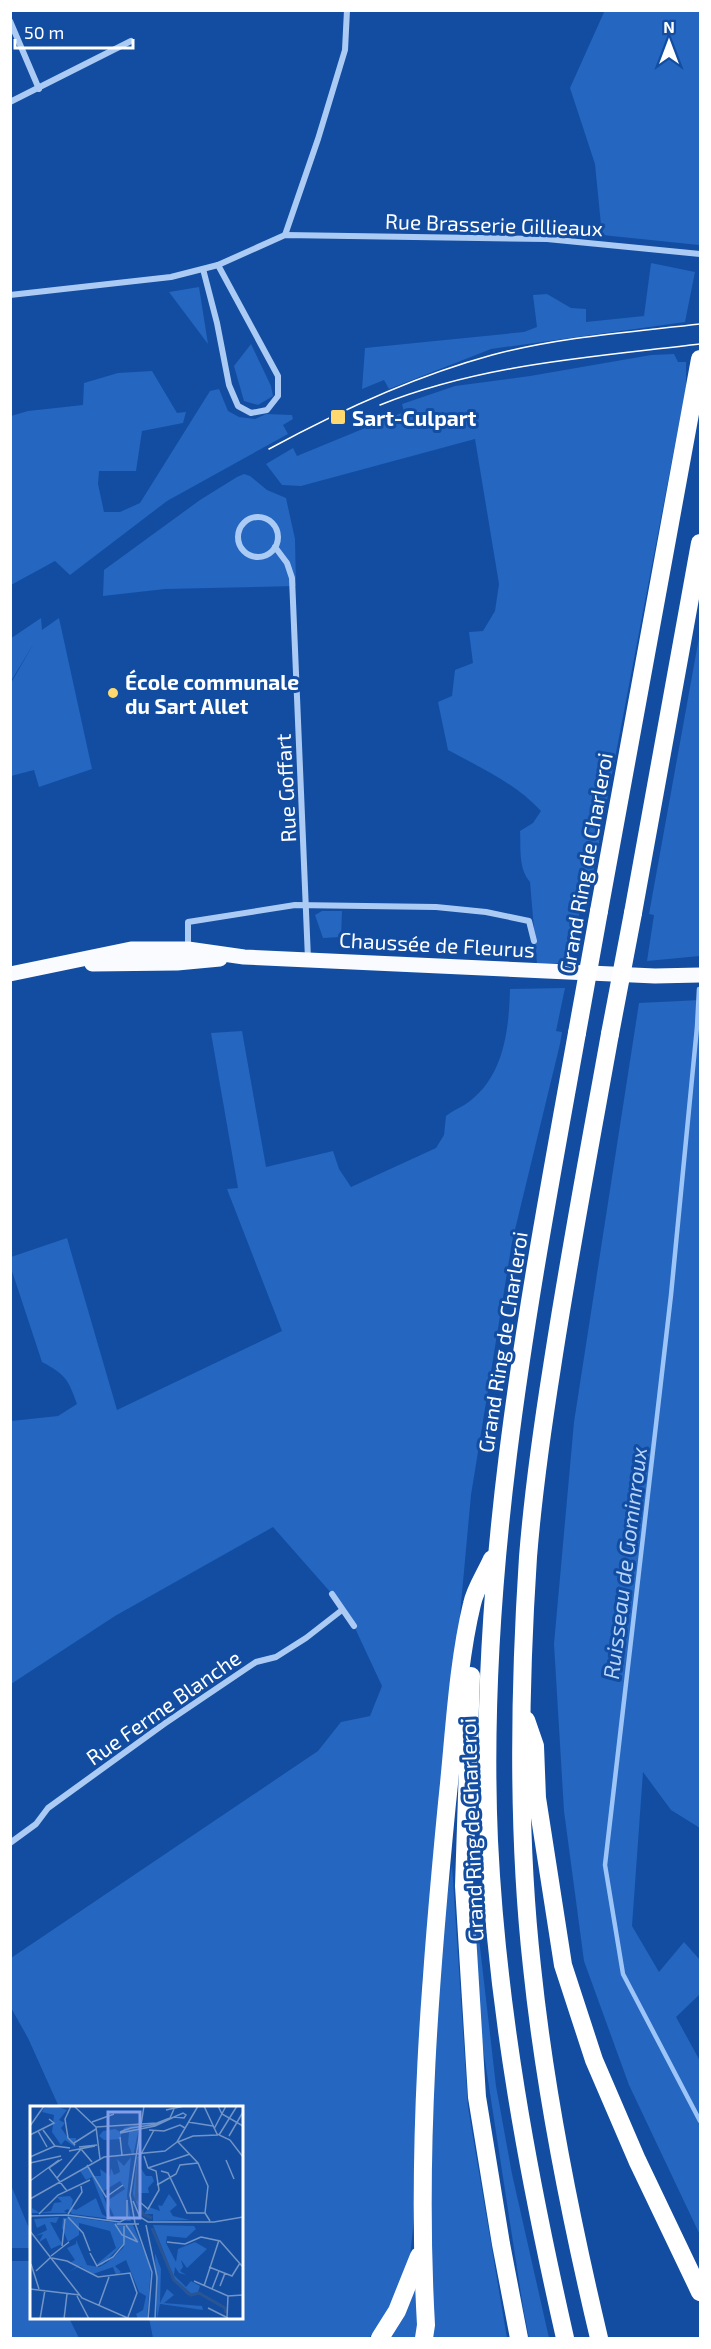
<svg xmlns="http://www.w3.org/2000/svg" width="711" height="2349" font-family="'Exo 2',sans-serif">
<rect width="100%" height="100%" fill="#124da1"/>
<g fill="#2466c0">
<polygon points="605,10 700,11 699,245 602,235 595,164 570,88"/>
<polygon points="651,263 695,272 685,322 491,349 389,389 384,380 362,389 365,348 524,332 537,327 533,295 547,294 571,308 586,309 586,322 644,316"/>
<polygon points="199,287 208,344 169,292"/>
<polygon points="251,344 271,386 273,396 258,405 244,401 234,366"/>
<path d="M674,354L678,362H686V387L586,910H580L569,963L537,964L530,882C518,868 521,847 520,831L533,823L541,811C515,783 481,768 448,750L438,702L452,696L455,670L473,663L469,632L483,631L495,611L499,584L475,439L301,486L282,485L266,464L293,448L297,456L404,412L402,404L455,386L530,376L651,355Z"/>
<polygon points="152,371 177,413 186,412 183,423 142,431 136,471 99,471 98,484 104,512 120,512 140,503 210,391 219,389 228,411 239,417 255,419 266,414 292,415 293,419 283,425 288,434 167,501 70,575 55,561 11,585 11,416 28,411 83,405 84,383 118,373"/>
<polygon points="244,474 250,476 267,490 286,498 295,539 296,586 165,589 103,596 104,570 200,500 237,477"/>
<polygon points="41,618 42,630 59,618 92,769 39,787 34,770 11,776 11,683 34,643 11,681 10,639"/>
<polygon points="700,632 700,956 647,961 654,915 649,914"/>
<polygon points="322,911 342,911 341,937 323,938 315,915"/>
<path d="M565,988L556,1031L562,1032L560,1044L512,1242L471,1495L447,1756L422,1981L417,2190L409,2266L388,2312L369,2338H153L149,2318H242V2108L59,2107L28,2038L10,2006L11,1958L318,1751L341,1722L370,1716L382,1686L354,1626L332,1594L273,1527L115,1616L11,1684V1421L58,1416L77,1404C68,1379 66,1375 42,1362L11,1268V1257L67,1238L117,1410L282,1331L227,1189L238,1188L211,1033L242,1031L266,1167L333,1151L339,1169L351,1187L436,1148L444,1135L446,1116C453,1110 463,1107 470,1101C504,1075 509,1029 510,989Z"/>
<polygon points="700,1000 700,1828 671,1810 643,1772 632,1926 659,1972 684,1942 700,1960 700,1994 676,2017 700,2061 700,2235 629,2085 584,1961 564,1811 554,1644 574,1422 639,1003"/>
<polygon points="452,1865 468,2107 507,2338 427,2338 433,2118 433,2034 441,1937"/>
<polygon points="473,1886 496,2086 512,2174 549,2338 529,2338 523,2307 481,2035"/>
<polygon points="11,2185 31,2233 31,2248 11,2248"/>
<polygon points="10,2261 31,2261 32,2318 69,2318 79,2338 11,2338"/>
<polygon points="421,2281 416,2338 380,2338 410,2293"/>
</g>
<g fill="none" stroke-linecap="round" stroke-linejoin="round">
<polyline stroke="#9dc5f8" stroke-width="4.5" points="699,989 697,1027 671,1295 605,1865 623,1974 700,2121"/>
<g stroke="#abcbf5" stroke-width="6">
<polyline points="10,21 39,89"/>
<polyline points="10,102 131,41"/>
<polyline points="285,235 318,139 345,50 347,10"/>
<polyline points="203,269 217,323 229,385 238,406 251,413 267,410 278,396 278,376 218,265"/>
<polyline points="10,295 171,277 218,265 285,235 547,239 700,254"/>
<circle cx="258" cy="537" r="20"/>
<polyline points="275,547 287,563 292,578 308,959"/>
<polyline points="188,948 188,922 295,905 436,907 486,912 529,921 534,941"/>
<polyline points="332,1594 354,1626"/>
<polyline points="10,1843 36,1824 48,1808 164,1724 256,1662 276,1657 306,1638 342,1610"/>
</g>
<g stroke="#f9fbff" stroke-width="15">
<polyline points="92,964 177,963 220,959"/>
<polyline points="10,974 131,949 188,949 244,957 655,976 700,975"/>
</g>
<g stroke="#fff" stroke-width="18">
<polyline points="599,911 700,359"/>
<polyline points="633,913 700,543"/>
<polyline points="471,1676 464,1886 477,2097 501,2244 519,2338"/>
<polyline points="526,1720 535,1746 537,1798 563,1965 594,2060 637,2160 700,2292"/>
<polyline points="380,2338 397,2311 419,2256"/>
<path d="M424,2338L426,2325C416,2150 430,1978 447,1803C454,1740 457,1666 472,1604C475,1589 486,1573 492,1559"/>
<path d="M565,2338C528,2175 497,2009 489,1841C477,1568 529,1300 577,1033"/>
<path d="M599,2338C570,2216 545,2093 532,1967C517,1832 519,1694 528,1557C533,1494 542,1430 552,1367C569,1256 590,1145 610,1034"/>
</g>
<g stroke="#fff" stroke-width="1.5">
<path d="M380,405C482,364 593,357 700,344"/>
<path d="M269,449C339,411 415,376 492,355C560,337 631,332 700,324"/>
</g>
<g stroke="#fff" stroke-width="18">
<polyline points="577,1033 599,911"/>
<polyline points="610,1034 633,913"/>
</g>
</g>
<g fill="#ffd96f" stroke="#124da1" stroke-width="2">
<rect x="330" y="409" width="16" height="16" rx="3"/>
<circle cx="113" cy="693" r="6"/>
</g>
<g text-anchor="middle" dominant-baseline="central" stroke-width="6" stroke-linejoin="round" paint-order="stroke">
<g font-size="21" fill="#fff" stroke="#124da1">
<text transform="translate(494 224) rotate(2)">Rue Brasserie Gillieaux</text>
<text transform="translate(285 788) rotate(-93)">Rue Goffart</text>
<text transform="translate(585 863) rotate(-80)">Grand Ring de Charleroi</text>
<text transform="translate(437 944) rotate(3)">Chaussée de Fleurus</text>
<text transform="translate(502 1342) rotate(-81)">Grand Ring de Charleroi</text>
<text transform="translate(163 1707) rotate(-35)">Rue Ferme Blanche</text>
<text transform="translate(471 1830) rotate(-92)">Grand Ring de Charleroi</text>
</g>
<g font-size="21" font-weight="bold" fill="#fff" stroke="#124da1" text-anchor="start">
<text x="352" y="417">Sart-Culpart</text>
<text x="125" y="681">École communale<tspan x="125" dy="24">du Sart Allet</tspan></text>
</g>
<g font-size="22" font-style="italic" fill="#b8d5fb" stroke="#124da1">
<text transform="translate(624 1563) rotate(-83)">Ruisseau de Gominroux</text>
</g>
</g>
<g transform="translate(30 2106)">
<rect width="213" height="213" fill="#124da1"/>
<path d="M25,0L37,4L29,14L35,17L31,22L38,32H46L45,41L35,34L31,39L22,26L24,9L12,6L14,2ZM107,18L109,21L96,24L109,22L103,50L98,38L99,26L91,28V33L74,34L69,30L73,25L85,23L92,27L94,22ZM101,51L97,90L101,115H98L42,108L38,103L34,105L37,107H2V102L10,107L21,105L24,97L32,96L27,91L40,90L43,94L41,102L46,104L66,92L72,108L78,112L62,71L56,74L50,65L58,60L64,70H71L70,63L80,70L81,62L84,69L90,66L87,53L94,60ZM90,75L95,83L77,95L84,110L82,113L72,86ZM107,51H110V61L116,70H122L124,75L118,82L119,87H107L111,109L103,88ZM139,88L147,99L140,105L143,110L160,114L123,115V108H114L119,101L130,105L128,99L132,100ZM36,110L103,119L121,162L117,213H108L106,208L113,204L116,190L109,186L96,154L85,160L91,166L86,169L83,161L63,168L50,160L38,166L48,160L41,156L45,154L37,142L46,138V134L57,159L69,161L75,158L85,150L93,142L95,136L72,159L67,158L86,142L80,125L49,117V129L38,136L32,122L33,112H39ZM29,111L26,117L20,116L32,138L21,143L16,132L9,136L13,128L5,130L17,124L15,118L7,122L4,113ZM123,119L164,120L166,123L156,132L137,130L136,137L146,156L148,143L165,136L177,143L157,162L151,154L153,161L150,165L156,169L149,167L145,161L144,169L156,181L161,175L170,180L168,186L191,201L169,188L158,189L146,177ZM125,147L131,163L130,197L137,183L144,189L134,197L172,200L173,204L130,198L127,213Z" fill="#2466c0" fill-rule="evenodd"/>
<path fill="none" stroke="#2a5594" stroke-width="3" d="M106,95L109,52M108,99L114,109L122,112M122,122L144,174L161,189L169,187L195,202L196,207"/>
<path fill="none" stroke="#7194c7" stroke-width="1.5" d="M41,0L35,13L38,32L45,39M44,0L66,21L70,53M114,0L100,89L105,117L122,166L118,213M174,0L187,28L200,34L213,51M188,0L192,8L213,20M136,4L154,0M62,16L84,8M158,16L183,20M0,20L14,0M66,21L127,17L140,12L144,3M184,23L196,0M13,24L25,40L40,42M119,24L134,25L150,19L155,22M8,25L17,41M90,26L95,24L101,22L128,18L153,7L156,9L154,12L144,11L125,20L90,27M0,29L24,17L19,13M189,29L207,0M199,30L213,6M90,31L92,49M148,36L168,57L178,80L175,107L180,115M148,36L163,30L188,29M44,37L66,23M49,41L67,39M39,45L65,40M110,50L124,24M0,51L25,40M32,53L19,62L37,85M196,54L204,73M0,57L31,50M57,59L76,91L93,79M118,62L160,48M131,65L138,67L157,107H175M27,72L51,43L62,56M0,75L29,54M127,79L146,68L150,59L168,57M0,93L74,51L135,45L147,36L168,0M103,95L110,111L118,116H184L213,111M111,97L118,103L129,84L126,65L118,62L114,50M9,108L28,89L60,74M38,108L52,86L51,80M0,110L37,109L90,116L97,112V94M38,111L53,127L60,145M85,118L92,129L108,136M87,118H109M96,119L107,135M116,119L127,171L125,213M0,125L52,192L100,213M171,131L190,135L212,160M137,136L155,138L171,131M32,140L35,113M60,147L67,160L83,151L94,138V120M21,150L39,136M22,152L37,155L68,171L100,167L107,187L98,211M1,158L9,183M179,161L202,170L210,157M6,165L20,152M194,170L190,180L195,167M164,175L198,190M174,180L189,134M0,183L50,189M182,183L189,165M47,190L59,213M69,199L79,171M178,202L198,212M197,212L198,190L213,189M10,213L15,184M34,213L37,188M160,213H181"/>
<path fill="#839eea" fill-opacity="0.15" stroke="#839eea" stroke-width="3" d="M78,6H110V112H78Z"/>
<rect width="213" height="213" fill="none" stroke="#fff" stroke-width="3"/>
</g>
<rect width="711" height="2349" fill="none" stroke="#ffffff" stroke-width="24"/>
<g transform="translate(669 42)" stroke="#124da1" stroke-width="4.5" paint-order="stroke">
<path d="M0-4.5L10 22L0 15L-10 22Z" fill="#ffffff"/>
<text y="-9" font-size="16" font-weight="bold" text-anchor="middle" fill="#ffffff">N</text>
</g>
<path d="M15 39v9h118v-9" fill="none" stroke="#ffffff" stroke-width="3"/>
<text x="24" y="39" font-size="18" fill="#ffffff" stroke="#124da1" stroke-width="4.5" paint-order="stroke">50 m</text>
</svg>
